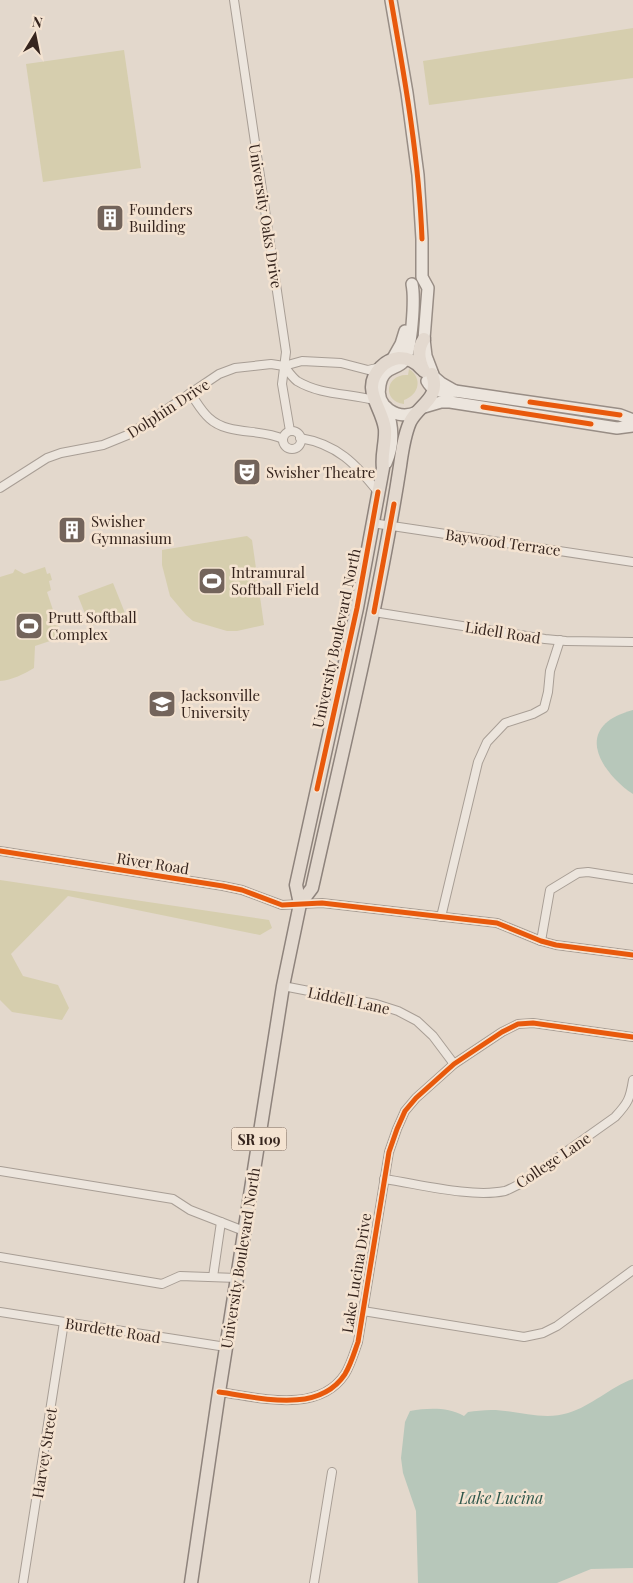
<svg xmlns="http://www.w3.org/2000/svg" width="633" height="1583" font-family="'Playfair Display',serif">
<rect width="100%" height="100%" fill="#e3d8cc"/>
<g fill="#d6ceae">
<polygon points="633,28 633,78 429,105 423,61"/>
<polygon points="124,50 141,168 43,182 26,64"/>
<path d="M409,369C423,378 419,395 404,400V404C381,401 386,373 408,375Z"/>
<polygon points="247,536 252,540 264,625 237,631 227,631 193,621 186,615 170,596 162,565 162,550"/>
<path d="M45,567L47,574L50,573L52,580L49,581L51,590L47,592L62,637L35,646L34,668C24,674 12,680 0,681V577L13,573L15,569L24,574Z"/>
<polygon points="113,583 125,613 90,626 78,596"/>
<polygon points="0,880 269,920 272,928 260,935 68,896 11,954 23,976 58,985 69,1008 62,1020 12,1012 0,1000"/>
</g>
<g fill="#b7c7ba">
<path d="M633,710V794C626,790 621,785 615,779C586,748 591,721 633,710Z"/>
<path d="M633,1379V1568L591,1569L557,1583H418L416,1511L403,1473L401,1458L405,1422L410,1411C429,1408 447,1407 464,1416L468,1412C475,1411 483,1410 491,1410C516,1410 543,1421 568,1413C592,1406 610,1387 633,1379Z"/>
</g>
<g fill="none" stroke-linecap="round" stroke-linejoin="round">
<defs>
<g id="street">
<polyline points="234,0 286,352 282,384 290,431"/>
<path d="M284,366C288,371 292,377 297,381C322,396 351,393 377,401"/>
<path d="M190,393C196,401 201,411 209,418C228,436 260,428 283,439"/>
<circle cx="292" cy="440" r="9"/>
<path d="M300,438C337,444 356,464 378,492"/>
<polyline points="0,488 47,458 61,453 103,445 130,434 219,374 235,368 271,364 284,366 302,361 341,363 368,370 381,367"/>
<polyline points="372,523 633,562"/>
<polyline points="374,612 545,639 566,641 633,642"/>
<polyline points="0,851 223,886 242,890 282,905 322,903 497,923 541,941 556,945 633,955"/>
<polyline points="441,917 478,762 487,742 505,723 533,714 544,708 548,692 550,671 560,640"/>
<polyline points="541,941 550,890 578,873 588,872 633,879"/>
<polyline points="283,986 376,1004 398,1011 417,1021 433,1036 454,1064"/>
<polyline points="0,1171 173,1199 190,1210 244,1231"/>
<path d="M384,1179C419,1184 471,1198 505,1191C511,1189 517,1185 522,1183L615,1117C628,1103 630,1099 633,1080"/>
<polyline points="0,1257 162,1284 180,1276 237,1278"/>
<polyline points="213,1277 221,1222"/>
<polyline points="363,1311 524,1337 543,1333 557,1326 633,1270"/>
<polyline points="0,1312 226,1347"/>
<path d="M219,1392C258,1397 318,1415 345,1374C351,1364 354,1353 358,1342L389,1152L397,1129L405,1111L416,1098L454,1064L502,1032L518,1024L533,1023L633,1037"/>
<polyline points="23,1583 64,1322"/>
<polyline points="314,1583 332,1472"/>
</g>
<g id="secondary">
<polyline points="391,0 407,93 418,175 422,239 422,277 428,288 424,339 426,356 434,377 441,383 455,391"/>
<path d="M412,284C415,298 412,350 404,361C397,370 383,366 380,385C375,407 398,421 417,412"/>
<polyline points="392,360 401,344 405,331"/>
<path d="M427,381C433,392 444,393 455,391L620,415L633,420"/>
<path d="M386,407C393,425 394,445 386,463"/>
<polyline points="424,407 441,402 450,402 617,428 633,426"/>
</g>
<g id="primary">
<path d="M424,371C419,361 417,349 424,339"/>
<path d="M300,904L312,888C343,748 378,608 400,466C402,451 404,436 410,422C419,404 441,399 432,374"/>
<path d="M191,1583L219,1392L283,986L300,904L296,885L357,608L383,468C381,455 386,442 385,429C382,406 360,389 381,367C386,362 392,359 399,358C409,358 416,362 422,369"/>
</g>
</defs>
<use href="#street" stroke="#a89e95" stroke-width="10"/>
<use href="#secondary" stroke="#988d85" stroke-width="14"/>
<use href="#primary" stroke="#8e837c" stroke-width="15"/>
<use href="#street" stroke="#ece5dd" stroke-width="8"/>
<use href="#secondary" stroke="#ece5dd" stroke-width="11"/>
<use href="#primary" stroke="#e3d9cf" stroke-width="12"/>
<defs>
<g id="cycleway">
<path d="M391,0C405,80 419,159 422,239"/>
<polyline points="530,402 620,415"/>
<polyline points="483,407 591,424"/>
<polyline points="374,612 394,504"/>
<polyline points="317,789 357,608 378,492"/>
<polyline points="0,851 223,886 242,890 282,905 322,903 497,923 541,941 556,945 633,955"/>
<path d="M219,1392C258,1397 318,1415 345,1374C351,1364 354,1353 358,1342L389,1152L397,1129L405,1111L416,1098L454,1064L502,1032L518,1024L533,1023L633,1037"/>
</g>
</defs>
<use href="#cycleway" stroke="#f4e3d1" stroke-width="8"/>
<use href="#cycleway" stroke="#e8590c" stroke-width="5"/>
</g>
<defs>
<symbol id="building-square" viewBox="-11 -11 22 22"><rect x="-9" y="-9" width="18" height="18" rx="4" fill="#73645b" stroke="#f4e3d1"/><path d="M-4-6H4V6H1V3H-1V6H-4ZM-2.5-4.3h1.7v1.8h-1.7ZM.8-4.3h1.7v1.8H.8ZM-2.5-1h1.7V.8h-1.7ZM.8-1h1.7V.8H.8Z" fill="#fff"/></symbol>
<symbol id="theatre-square" viewBox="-11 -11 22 22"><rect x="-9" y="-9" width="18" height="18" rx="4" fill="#73645b" stroke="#f4e3d1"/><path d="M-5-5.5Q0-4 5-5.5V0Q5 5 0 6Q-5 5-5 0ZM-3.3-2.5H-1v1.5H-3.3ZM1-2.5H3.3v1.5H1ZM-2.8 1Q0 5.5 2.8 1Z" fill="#fff"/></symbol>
<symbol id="stadium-square" viewBox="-11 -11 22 22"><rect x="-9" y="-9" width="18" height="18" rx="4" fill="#73645b" stroke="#f4e3d1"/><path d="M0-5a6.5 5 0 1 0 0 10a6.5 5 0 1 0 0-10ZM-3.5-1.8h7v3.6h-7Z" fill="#fff"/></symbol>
<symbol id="university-square" viewBox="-11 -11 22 22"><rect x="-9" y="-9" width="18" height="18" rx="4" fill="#73645b" stroke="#f4e3d1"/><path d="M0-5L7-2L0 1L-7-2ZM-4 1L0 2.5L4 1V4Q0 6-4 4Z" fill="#fff"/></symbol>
</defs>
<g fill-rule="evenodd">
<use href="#building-square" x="94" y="202" width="32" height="32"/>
<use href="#theatre-square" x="231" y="456" width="32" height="32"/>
<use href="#building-square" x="56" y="514" width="32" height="32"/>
<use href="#stadium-square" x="196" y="565" width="32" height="32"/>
<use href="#stadium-square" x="13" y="610" width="32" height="32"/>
<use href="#university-square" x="146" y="688" width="32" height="32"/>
</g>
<g text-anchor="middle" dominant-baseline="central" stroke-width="5" stroke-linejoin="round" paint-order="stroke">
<rect fill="#f4e3d1" stroke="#6f5e54" stroke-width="1" x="231.5" y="1127.5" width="55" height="23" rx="4"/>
<g font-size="14" font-weight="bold" fill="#36251e">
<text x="259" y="1139">SR 109</text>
</g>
<g font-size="15" fill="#36251e" stroke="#f4e3d1" text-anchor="start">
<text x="129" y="209">Founders<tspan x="129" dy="17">Building</tspan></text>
<text x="266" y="472">Swisher Theatre</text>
<text x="91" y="521">Swisher<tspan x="91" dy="17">Gymnasium</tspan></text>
<text x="231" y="572">Intramural<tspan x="231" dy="17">Softball Field</tspan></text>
<text x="48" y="617">Prutt Softball<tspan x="48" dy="17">Complex</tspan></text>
<text x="181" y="695">Jacksonville<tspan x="181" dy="17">University</tspan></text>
</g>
<g font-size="15" fill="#36251e" stroke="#f4e3d1">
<text transform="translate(266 216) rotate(81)">University Oaks Drive</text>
<text transform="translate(168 408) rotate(-33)">Dolphin Drive</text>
<text transform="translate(503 542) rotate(8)">Baywood Terrace</text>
<text transform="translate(503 632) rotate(9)">Lidell Road</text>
<text transform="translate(336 638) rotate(-78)">University Boulevard North</text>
<text transform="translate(153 863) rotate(9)">River Road</text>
<text transform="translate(349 1000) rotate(12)">Liddell Lane</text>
<text transform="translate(553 1160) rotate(-34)">College Lane</text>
<text transform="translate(240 1258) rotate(-81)">University Boulevard North</text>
<text transform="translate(356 1273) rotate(-81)">Lake Lucina Drive</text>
<text transform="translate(113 1330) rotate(9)">Burdette Road</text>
<text transform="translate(44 1453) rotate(-81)">Harvey Street</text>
</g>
<g font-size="16" font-style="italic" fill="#2d564b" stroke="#f4e3d1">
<text x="501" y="1497">Lake Lucina</text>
</g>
</g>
<g transform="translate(35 35) rotate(10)" stroke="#f4e3d1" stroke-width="4" paint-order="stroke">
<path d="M0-4L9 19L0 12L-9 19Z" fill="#36251e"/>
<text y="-8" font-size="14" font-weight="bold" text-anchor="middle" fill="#36251e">N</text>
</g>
</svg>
